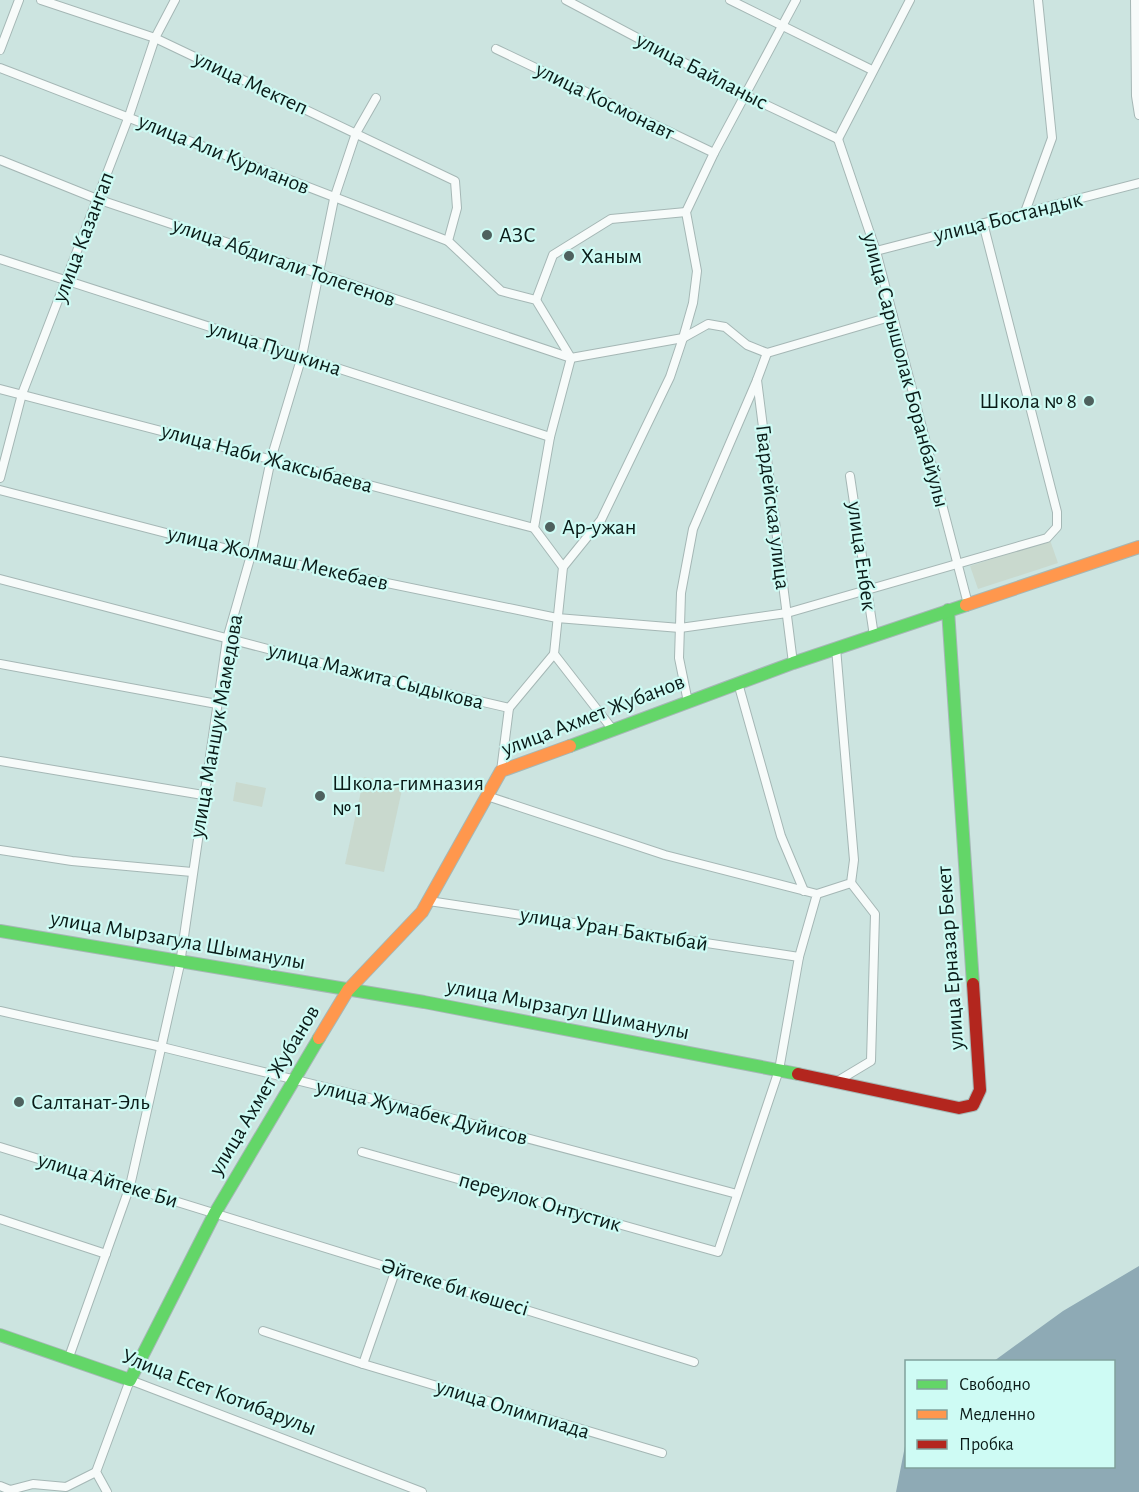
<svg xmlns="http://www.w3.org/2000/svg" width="1139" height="1492" font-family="'Alegreya Sans',sans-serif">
<rect width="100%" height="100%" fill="#cce4e0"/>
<g fill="#c9d9ce">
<polygon points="1050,540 1058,563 978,589 970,566"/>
<polygon points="364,777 403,785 384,872 345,864"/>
<polygon points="236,782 266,788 262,807 233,801"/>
</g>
<polygon fill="#8eaab5" points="1139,1266 1139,1492 896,1492 906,1441 906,1466 1114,1466 1114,1362 994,1361 1063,1311"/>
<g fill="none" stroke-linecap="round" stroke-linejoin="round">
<defs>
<g id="street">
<polyline points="41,0 155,38 455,181 457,208 448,241 501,291 536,300 571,358 550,437 534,528 563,567"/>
<polyline points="566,0 745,95 838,139"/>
<polyline points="730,0 872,70"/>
<polyline points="1135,0 1136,96 1139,115"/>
<polyline points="496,49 714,153"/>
<polyline points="0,50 19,0"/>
<polyline points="0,68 448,241"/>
<polyline points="838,139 876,251 968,604"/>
<polyline points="838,139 910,0"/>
<polyline points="0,160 97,199 571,358 683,338 708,324 725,327 747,345 767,353 893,316"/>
<polyline points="1025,212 1052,138 1038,0"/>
<polyline points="876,251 1139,183"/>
<polyline points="0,259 550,437"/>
<polyline points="536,300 553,255 611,219 686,212"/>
<polyline points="767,353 757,380 793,663"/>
<polyline points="0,389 534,528"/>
<polyline points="850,476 874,636"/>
<polyline points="0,478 22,394 129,116 155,38 175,0"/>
<polyline points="0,490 251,555 557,618 680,628 787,613 1047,538 1057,527 1057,512 983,223"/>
<polyline points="0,579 367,675 509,708"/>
<polyline points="0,664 217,704"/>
<polyline points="738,683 781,836 804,891"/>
<polyline points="688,702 679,658 681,593 693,529 757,380"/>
<polyline points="613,730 554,654 563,567 601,520 670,377 683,338 693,303 697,271 686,212 714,153 796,0"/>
<polyline points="0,761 203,795"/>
<polyline points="501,771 509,708 554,654"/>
<polyline points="0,850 72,861 192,872"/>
<polyline points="817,894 851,883 854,860 836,648"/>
<polyline points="429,901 799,957"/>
<polyline points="0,1011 162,1047 462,1121 737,1194"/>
<polyline points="836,1082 871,1061 875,914 851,883"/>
<polyline points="0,1147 694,1362"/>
<polyline points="362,1152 718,1252 779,1070 799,957 817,894 665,855 487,796"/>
<polyline points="0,1219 106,1254"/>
<polyline points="396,1269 363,1364 662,1453"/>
<polyline points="263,1331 363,1364"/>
<polyline points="69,1357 130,1186 180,964 227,639 251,555 271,459 302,356 334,199 356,133 376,98"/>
<polyline points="0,1486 10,1490 33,1484 66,1487 96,1472"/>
<polyline points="107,1492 96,1472 130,1380 422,1492"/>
</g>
<g id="fast">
<polyline points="948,610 973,984"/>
<polyline points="570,746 793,663 966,605"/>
<polyline points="0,931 424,1002 798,1074"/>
<polyline points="0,1335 130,1380 215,1213 319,1038"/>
</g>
<g id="slow">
<polyline points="966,605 1139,547"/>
<polyline points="319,1038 348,990 422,912 501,771 570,746"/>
</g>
<polyline id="jam" points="798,1074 959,1108 973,1105 980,1090 973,984"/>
</defs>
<use href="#street" stroke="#a5b7b5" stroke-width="10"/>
<use href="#fast" stroke="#a5b7b5" stroke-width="14"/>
<use href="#slow" stroke="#a5b7b5" stroke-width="14"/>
<use href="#jam" stroke="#a5b7b5" stroke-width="14"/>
<use href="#street" stroke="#f7fbfa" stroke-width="8"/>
<use href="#fast" stroke="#63d668" stroke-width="12"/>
<use href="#slow" stroke="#ff974d" stroke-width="12"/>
<use href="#jam" stroke="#b3261e" stroke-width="12"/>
</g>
<g fill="#4e615e" stroke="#cefbf4" stroke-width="2">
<circle cx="487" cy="235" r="6"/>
<circle cx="569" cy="256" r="6"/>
<circle cx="1089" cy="401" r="6"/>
<circle cx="550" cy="527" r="6"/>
<circle cx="320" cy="796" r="6"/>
<circle cx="19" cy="1102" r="6"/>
</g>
<g text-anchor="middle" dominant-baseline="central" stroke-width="4.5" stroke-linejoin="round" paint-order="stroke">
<g font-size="22" fill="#0a1b18" stroke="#cefbf4">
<text transform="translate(702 71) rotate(27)">улица Байланыс</text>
<text transform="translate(251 83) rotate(25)">улица Мектеп</text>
<text transform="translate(605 101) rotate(26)">улица Космонавт</text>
<text transform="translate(224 154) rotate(22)">улица Али Курманов</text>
<text transform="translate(1008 217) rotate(-14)">улица Бостандык</text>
<text transform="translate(83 237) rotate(-69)">улица Казангап</text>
<text transform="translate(284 262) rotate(19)">улица Абдигали Толегенов</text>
<text transform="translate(275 348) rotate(18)">улица Пушкина</text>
<text transform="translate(906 370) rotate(75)">улица Сарышолак Боранбайулы</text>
<text transform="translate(267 458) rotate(15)">улица Наби Жаксыбаева</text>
<text transform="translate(773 507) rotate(83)">Гвардейская улица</text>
<text transform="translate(862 556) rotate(82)">улица Енбек</text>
<text transform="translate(278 558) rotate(13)">улица Жолмаш Мекебаев</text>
<text transform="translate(376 676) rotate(14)">улица Мажита Сыдыкова</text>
<text transform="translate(593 715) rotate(-21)">улица Ахмет Жубанов</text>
<text transform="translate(216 726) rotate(-80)">улица Маншук Мамедова</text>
<text transform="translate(614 929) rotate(9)">улица Уран Бактыбай</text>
<text transform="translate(178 940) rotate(10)">улица Мырзагула Шыманулы</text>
<text transform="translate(950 958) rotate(-94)">улица Ерназар Бекет</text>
<text transform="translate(568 1009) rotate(11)">улица Мырзагул Шиманулы</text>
<text transform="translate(264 1090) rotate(-59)">улица Ахмет Жубанов</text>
<text transform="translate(422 1112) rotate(14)">улица Жумабек Дуйисов</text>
<text transform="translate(108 1180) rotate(17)">улица Айтеке Би</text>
<text transform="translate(540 1202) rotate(16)">переулок Онтустик</text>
<text transform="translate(455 1287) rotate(17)">Әйтеке би көшесі</text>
<text transform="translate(219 1392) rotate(21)">Улица Есет Котибарулы</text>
<text transform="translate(513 1409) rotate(17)">улица Олимпиада</text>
</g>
<g font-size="22" fill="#0a1b18" stroke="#cefbf4" text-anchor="start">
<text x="499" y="235">АЗС</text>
<text x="581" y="256">Ханым</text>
<text x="1077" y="401" text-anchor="end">Школа № 8</text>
<text x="562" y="527">Ар-ужан</text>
<text x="332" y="783">Школа-гимназия<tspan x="332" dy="25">№ 1</tspan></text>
<text x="31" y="1102">Салтанат-Эль</text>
</g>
</g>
<rect x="905" y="1360" width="210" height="108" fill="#cefbf4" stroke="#80a19c" stroke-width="1.5"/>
<rect x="917" y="1380" width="30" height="9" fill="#63d668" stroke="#80a19c" stroke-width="1.5"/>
<text x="959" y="1390" font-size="18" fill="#0a1b18">Свободно</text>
<rect x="917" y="1410" width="30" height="9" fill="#ff974d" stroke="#80a19c" stroke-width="1.5"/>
<text x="959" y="1420" font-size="18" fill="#0a1b18">Медленно</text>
<rect x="917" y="1440" width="30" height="9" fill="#b3261e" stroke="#80a19c" stroke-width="1.5"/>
<text x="959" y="1450" font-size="18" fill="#0a1b18">Пробка</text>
</svg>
